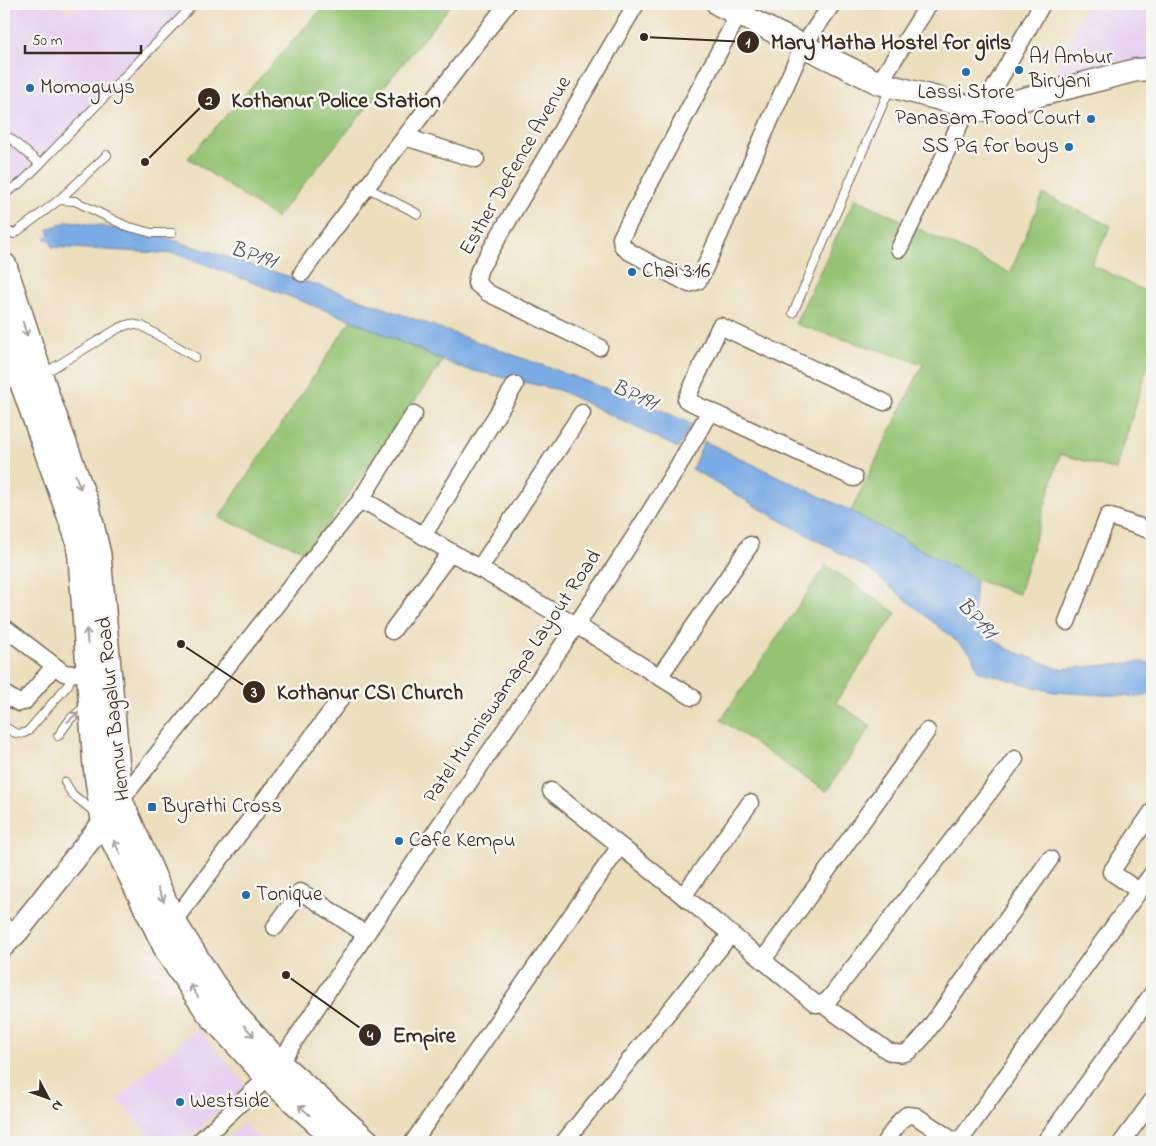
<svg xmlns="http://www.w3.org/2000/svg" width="1156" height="1146" font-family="'Indie Flower',sans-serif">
<rect width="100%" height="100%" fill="#f6f6f2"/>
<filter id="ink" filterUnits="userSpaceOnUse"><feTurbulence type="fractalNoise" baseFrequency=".02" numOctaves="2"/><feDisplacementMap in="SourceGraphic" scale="10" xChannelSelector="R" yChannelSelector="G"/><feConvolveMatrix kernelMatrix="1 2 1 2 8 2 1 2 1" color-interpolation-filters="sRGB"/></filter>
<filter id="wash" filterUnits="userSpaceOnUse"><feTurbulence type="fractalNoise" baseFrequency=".0096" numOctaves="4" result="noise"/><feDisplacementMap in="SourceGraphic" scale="20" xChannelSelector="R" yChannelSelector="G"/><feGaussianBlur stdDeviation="1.12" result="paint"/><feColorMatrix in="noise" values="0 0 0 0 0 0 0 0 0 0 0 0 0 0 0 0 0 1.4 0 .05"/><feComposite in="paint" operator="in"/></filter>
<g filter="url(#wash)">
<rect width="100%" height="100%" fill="#ecdfbd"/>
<g fill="#e6d2f0">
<polygon points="4,4 59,4 70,13 80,4 202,4 16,195 4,173"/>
<polygon points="1087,4 1152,4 1152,59 1062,78 1056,70"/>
<polygon points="197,1027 247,1086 184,1142 156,1142 117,1099"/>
<polygon points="244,1123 262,1142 223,1142"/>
</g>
<g fill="#94c473" stroke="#687748">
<polygon points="326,4 452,4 276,218 188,158"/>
<polygon points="1043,194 1111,226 1091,264 1152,295 1152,352 1116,470 1060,454 1019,594 976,580 851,511 923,364 795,324 855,198 1010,273"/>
<polygon points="351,320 443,361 308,552 219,518"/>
<polygon points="826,565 896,613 836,702 871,726 826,792 721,720"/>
</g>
<g fill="#7aabe5" stroke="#5a6a82">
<polygon points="69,221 112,228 138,229 348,295 638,400 692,424 678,448 559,390 461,368 351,320 178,254 52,247 48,229"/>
<polygon points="704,441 851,511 976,580 973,620 989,636 1008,649 1059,669 1141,662 1152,663 1152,694 1140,697 1053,692 978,671 971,653 867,568 764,511 692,469"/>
</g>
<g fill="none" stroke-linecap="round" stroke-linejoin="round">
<polyline stroke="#7aabe5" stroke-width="4.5" points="47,238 56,238"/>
</g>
</g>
<g filter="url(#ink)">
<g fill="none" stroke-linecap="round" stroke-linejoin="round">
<defs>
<g id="lane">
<polyline points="4,139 10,138 40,164"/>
<polyline points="366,187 418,214"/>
<polyline points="4,194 22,182 40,164 193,5"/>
<polyline points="59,200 75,201 126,226 152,233 172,233"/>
<polyline points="4,229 14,234 59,200 107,155"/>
<polyline points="793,313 890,88"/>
<polyline points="43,374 119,328 130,324 142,326 195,357"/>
<path d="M4,726C12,732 19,737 28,731L68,685L72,674"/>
<polyline points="58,736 71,718 88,705"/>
<polyline points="65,782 72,794 97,814"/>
<polyline points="4,920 15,930"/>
</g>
<g id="street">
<polyline points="744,4 621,238 622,245 628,251 689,284 698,281 703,272 803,46 832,4"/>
<polyline points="879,83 929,4"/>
<polyline points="982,110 1042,4"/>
<polyline points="405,137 476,159"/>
<polyline points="899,249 968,107"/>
<polyline points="302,273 322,245 507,4"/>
<polyline points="599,347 488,293 476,283 479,270 636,4"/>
<polyline points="854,478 686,400 720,326 884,402"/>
<polyline points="358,504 414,414"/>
<polyline points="423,536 515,385"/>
<polyline points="479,569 582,413"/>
<polyline points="1067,622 1108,516 1152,531"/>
<polyline points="4,627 64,673 72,674 98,669"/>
<polyline points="392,631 451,552 576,625 692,697"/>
<polyline points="659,677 750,545"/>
<polyline points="4,694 19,703 24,702 54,666"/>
<polyline points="551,791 731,934"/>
<polyline points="120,801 351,511 358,504 370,504 451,552"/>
<polyline points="1139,891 1152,874"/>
<polyline points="683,896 750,803"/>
<polyline points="173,922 342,697"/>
<polyline points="275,927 300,892 316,901 365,934"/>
<polyline points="763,960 927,731"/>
<path d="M822,1004L888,1051C907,1058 911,1050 923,1037L1050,859"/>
<path d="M199,1142L268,1077L279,1064C357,946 437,829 517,712C584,614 652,515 710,411"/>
<polyline points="413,1142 620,846"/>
<polyline points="564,1142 731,934 816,1004 822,1004 829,999 1015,759"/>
<polyline points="885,1142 901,1120 907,1115 916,1116 955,1142"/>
<polyline points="959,1142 1139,891 1111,872 1152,812"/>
<polyline points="1045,1142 1152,994"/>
<polyline points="1122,1142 1152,1101"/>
</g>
<g id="secondary">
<polyline points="718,4 879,83 982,110 1136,70 1152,69"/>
<polyline points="4,945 17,932 115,808"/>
</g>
<g id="primary">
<polyline points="4,266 47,397 87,507 98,555 120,801 173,922 211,982 238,1019 279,1064 367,1142"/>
<polyline points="4,330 78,538 81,557 96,766 104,820 169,953 208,1011 268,1077 340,1142"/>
</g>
</defs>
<use href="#lane" stroke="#796956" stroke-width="10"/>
<use href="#street" stroke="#796956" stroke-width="19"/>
<use href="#secondary" stroke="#796956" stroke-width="25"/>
<use href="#primary" stroke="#796956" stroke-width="28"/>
<use href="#lane" stroke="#fff" stroke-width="8"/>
<use href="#street" stroke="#fff" stroke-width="16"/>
<use href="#secondary" stroke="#fff" stroke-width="22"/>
<use href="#primary" stroke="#fff" stroke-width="25"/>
</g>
<defs><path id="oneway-shaft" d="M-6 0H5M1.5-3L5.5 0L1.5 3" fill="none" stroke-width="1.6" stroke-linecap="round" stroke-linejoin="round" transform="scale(1.25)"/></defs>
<g stroke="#a79f9a">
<use href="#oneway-shaft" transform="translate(25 329) rotate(72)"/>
<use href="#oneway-shaft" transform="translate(78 482) rotate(70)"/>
<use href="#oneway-shaft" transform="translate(87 636) rotate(-94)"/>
<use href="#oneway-shaft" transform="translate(73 717) rotate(-42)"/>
<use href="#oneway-shaft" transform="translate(117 847) rotate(-116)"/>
<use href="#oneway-shaft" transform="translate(161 895) rotate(66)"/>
<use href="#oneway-shaft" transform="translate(194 991) rotate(-123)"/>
<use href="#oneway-shaft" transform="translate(249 1031) rotate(48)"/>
<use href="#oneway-shaft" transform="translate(304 1110) rotate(-138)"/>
</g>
</g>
<g fill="#1f6fb2" stroke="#f6f6f2" stroke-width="2">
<circle cx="1019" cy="70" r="5"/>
<circle cx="966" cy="72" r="5"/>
<circle cx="30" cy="88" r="5"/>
<circle cx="1091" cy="119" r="5"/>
<circle cx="1069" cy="147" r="5"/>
<circle cx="632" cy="272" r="5"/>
<rect x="147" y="802" width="10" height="10" rx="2.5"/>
<circle cx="399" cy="841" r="5"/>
<circle cx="246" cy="895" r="5"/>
<circle cx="180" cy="1102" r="5"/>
</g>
<g text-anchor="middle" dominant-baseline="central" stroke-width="5" stroke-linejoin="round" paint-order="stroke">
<g font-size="21" fill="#3b2a1e" stroke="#f6f6f2" text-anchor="start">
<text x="1029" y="58">A1 Ambur<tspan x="1029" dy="24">Biryani</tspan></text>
<text x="40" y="88">Momoguys</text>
<text x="966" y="93" text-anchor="middle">Lassi Store</text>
<text x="1081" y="119" text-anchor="end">Panasam Food Court</text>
<text x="1059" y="147" text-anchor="end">SS PG for boys</text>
<text x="642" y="272">Chai 3:16</text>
<text x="162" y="807">Byrathi Cross</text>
<text x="409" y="841">Cafe Kempu</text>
<text x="256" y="895">Tonique</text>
<text x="190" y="1102">Westside</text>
</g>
<g font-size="21" fill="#3b2a1e" stroke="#f6f6f2">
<text transform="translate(516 166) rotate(-60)">Esther Defence Avenue</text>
<text transform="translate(513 677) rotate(-56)">Patel Munniswamapa Layout Road</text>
<text transform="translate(114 709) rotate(-96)">Hennur Bagalur Road</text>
</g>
<g font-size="22" font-style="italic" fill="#515764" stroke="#f6f6f2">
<text transform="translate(253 256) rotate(18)">BP191</text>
<text transform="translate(634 396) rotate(24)">BP191</text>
<text transform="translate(976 619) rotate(47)">BP191</text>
</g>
</g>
<path fill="none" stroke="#3b2a1e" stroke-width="2" d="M644 37L748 42M145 162L209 99M181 644L254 692M286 975L370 1035"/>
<g fill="#3b2a1e" stroke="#f6f6f2" stroke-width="2">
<circle cx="644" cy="37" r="5"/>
<circle cx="145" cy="162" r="5"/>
<circle cx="181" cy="644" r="5"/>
<circle cx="286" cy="975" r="5"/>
<circle cx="748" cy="42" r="12"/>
<circle cx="209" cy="99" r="12"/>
<circle cx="254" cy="692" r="12"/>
<circle cx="370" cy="1035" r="12"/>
</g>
<g font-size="15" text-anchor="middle" font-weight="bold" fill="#fff">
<text x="748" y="47">1</text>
<text x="209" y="105">2</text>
<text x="254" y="697">3</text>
<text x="370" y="1040">4</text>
</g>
<g font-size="22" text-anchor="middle" font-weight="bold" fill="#3b2a1e" stroke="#f6f6f2" stroke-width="5" stroke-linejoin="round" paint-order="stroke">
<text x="891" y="49">Mary Matha Hostel for girls</text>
<text x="336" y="107">Kothanur Police Station</text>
<text x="370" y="699">Kothanur CSI Church</text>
<text x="424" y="1042">Empire</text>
</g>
<rect width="1156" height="1146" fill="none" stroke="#f6f6f2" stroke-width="20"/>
<g transform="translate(48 1098) rotate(131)" stroke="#f6f6f2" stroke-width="4" paint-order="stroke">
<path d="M0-4L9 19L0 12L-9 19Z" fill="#3b2a1e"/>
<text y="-8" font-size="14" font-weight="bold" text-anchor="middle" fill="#3b2a1e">N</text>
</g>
<path d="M25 45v8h116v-8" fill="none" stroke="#3b2a1e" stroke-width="2.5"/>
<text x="32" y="45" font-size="15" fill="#3b2a1e" stroke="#f6f6f2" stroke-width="4" paint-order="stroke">50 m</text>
</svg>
